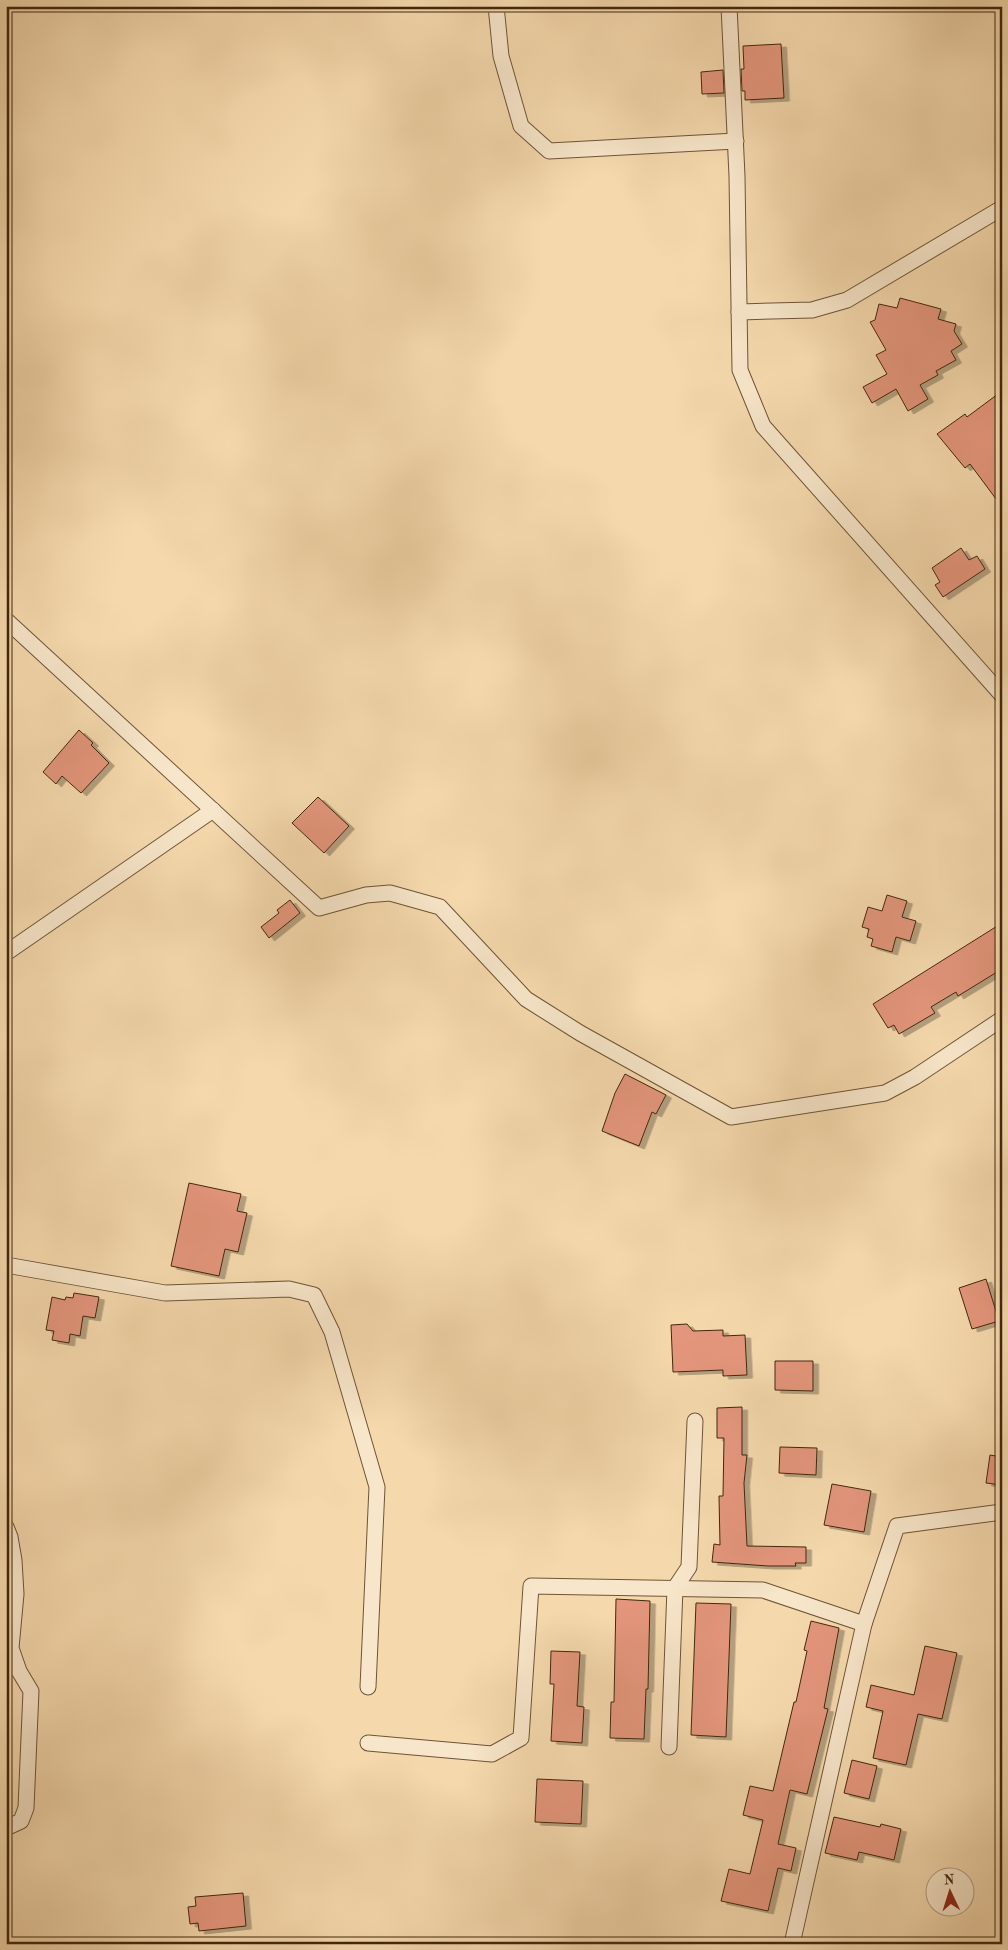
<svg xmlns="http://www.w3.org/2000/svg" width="1008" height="1950" font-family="'Old Standard TT',serif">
<defs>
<filter id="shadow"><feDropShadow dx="5.5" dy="3" stdDeviation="0" flood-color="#0004"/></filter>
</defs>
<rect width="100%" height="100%" fill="#f5d9ad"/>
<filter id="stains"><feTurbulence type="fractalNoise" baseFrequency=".004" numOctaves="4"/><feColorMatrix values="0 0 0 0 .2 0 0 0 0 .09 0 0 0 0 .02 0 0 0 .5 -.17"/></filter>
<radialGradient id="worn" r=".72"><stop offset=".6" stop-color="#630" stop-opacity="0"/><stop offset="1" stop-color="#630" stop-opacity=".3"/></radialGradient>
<g fill="#e4967c" stroke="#41270e" filter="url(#shadow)">
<polygon points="781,44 784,98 745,100 745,91 742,91 741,69 744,69 743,46"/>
<polygon points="723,70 724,93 702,94 701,72"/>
<polygon points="900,298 941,309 938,319 956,324 954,331 962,344 951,351 956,360 936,371 938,375 920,385 928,399 908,411 896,389 872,403 863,387 887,374 876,355 886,350 870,322 875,320 879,304 897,308"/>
<polygon points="1002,391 1002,507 970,464 965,468 937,434 965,414 967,417"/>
<polygon points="961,548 969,560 977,556 985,569 943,597 935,585 940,582 932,568"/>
<polygon points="79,730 93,743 91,745 109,763 81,793 62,776 56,784 43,772"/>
<polygon points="318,797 349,826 324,853 292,823"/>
<polygon points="887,895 907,901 902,917 916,921 910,941 896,937 892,952 871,946 873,939 867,937 869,929 862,927 868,907 882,911"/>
<polygon points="290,900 300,913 269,938 261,927 279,913 277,910"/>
<polygon points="1002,923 1002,969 958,996 956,992 931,1007 935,1013 899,1034 894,1025 888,1028 873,1004"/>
<polygon points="625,1074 666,1095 656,1114 652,1112 639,1146 602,1131 615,1093"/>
<polygon points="189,1183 241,1194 237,1211 247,1213 238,1252 225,1249 219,1276 171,1266"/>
<polygon points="986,1279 999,1321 972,1329 959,1288"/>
<polygon points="74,1293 99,1297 95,1318 83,1316 80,1336 70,1334 69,1343 52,1340 54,1331 46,1330 52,1297 65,1300 66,1297 73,1298"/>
<polygon points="687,1324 693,1331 723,1330 723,1336 745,1335 747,1375 723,1376 723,1370 673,1372 671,1325"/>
<polygon points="775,1361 813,1361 813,1391 775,1390"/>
<polygon points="742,1407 742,1455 747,1455 744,1483 747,1546 806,1547 806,1563 795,1563 796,1566 768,1566 712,1562 714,1544 720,1545 719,1496 723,1496 724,1438 717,1438 717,1408"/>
<polygon points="780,1447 817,1448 816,1475 779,1473"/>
<polygon points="990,1455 1002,1457 1002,1485 986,1483"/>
<polygon points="832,1484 871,1491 864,1532 824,1525"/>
<polygon points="616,1599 650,1601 648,1689 646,1689 644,1739 610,1738 611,1702 614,1702"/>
<polygon points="696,1603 731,1604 726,1737 691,1735"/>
<polygon points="811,1621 839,1628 824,1708 828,1709 807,1794 790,1790 778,1844 796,1848 791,1871 778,1868 768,1911 721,1901 729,1869 750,1874 763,1820 743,1815 750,1786 773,1791 794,1702 796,1702 807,1651 804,1650"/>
<polygon points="925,1646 957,1653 942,1719 918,1714 906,1765 873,1758 883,1711 866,1707 871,1685 914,1695"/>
<polygon points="551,1651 580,1652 577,1706 584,1707 582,1743 551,1741 554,1684 550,1684"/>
<polygon points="852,1760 877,1766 869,1799 844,1793"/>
<polygon points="537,1779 583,1781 581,1824 535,1822"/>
<polygon points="834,1817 880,1827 881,1824 901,1829 894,1860 859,1852 857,1860 825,1853"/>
<polygon points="243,1893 246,1926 199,1931 198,1923 190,1924 188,1907 196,1906 195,1897"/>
</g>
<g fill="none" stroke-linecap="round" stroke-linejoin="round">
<defs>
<g id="street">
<polyline points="496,6 501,56 521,126 549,151 736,141"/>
<polyline points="729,6 737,176 740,370 763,426 1002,695"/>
<polyline points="739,312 812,310 847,300 1002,208"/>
<polyline points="6,620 319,908 366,895 390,893 440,907 526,999 580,1033 731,1117 885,1093 915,1077 1002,1019"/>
<polyline points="6,953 213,810"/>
<polyline points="6,1265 165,1293 289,1289 314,1295 332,1332 377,1487 368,1687"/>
<polyline points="6,1527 10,1537 14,1560 16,1594 11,1648 19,1671 31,1691 26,1808 21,1821 6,1828"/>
<polyline points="368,1743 492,1754 521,1738 531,1586 763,1590 864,1624 897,1526 1002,1512"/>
<polyline points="669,1747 675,1588 689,1567 695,1421"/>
<polyline points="792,1944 864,1624"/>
</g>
</defs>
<use href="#street" stroke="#6e5436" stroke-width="17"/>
<use href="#street" stroke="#f8e6ca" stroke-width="15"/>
</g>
<rect width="1008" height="1950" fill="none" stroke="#f5d9ad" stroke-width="25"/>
<rect x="8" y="8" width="993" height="1935" fill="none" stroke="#41270e" stroke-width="2.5"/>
<rect x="12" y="12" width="983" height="1925" fill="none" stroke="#41270e"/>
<g transform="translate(950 1892) rotate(356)"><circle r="24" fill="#f8e6ca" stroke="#af9a7f"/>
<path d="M0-4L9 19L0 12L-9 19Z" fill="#8f2418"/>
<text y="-8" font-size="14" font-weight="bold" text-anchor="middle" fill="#41270e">N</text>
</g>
<rect width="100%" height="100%" filter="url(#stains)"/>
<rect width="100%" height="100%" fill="url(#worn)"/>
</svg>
